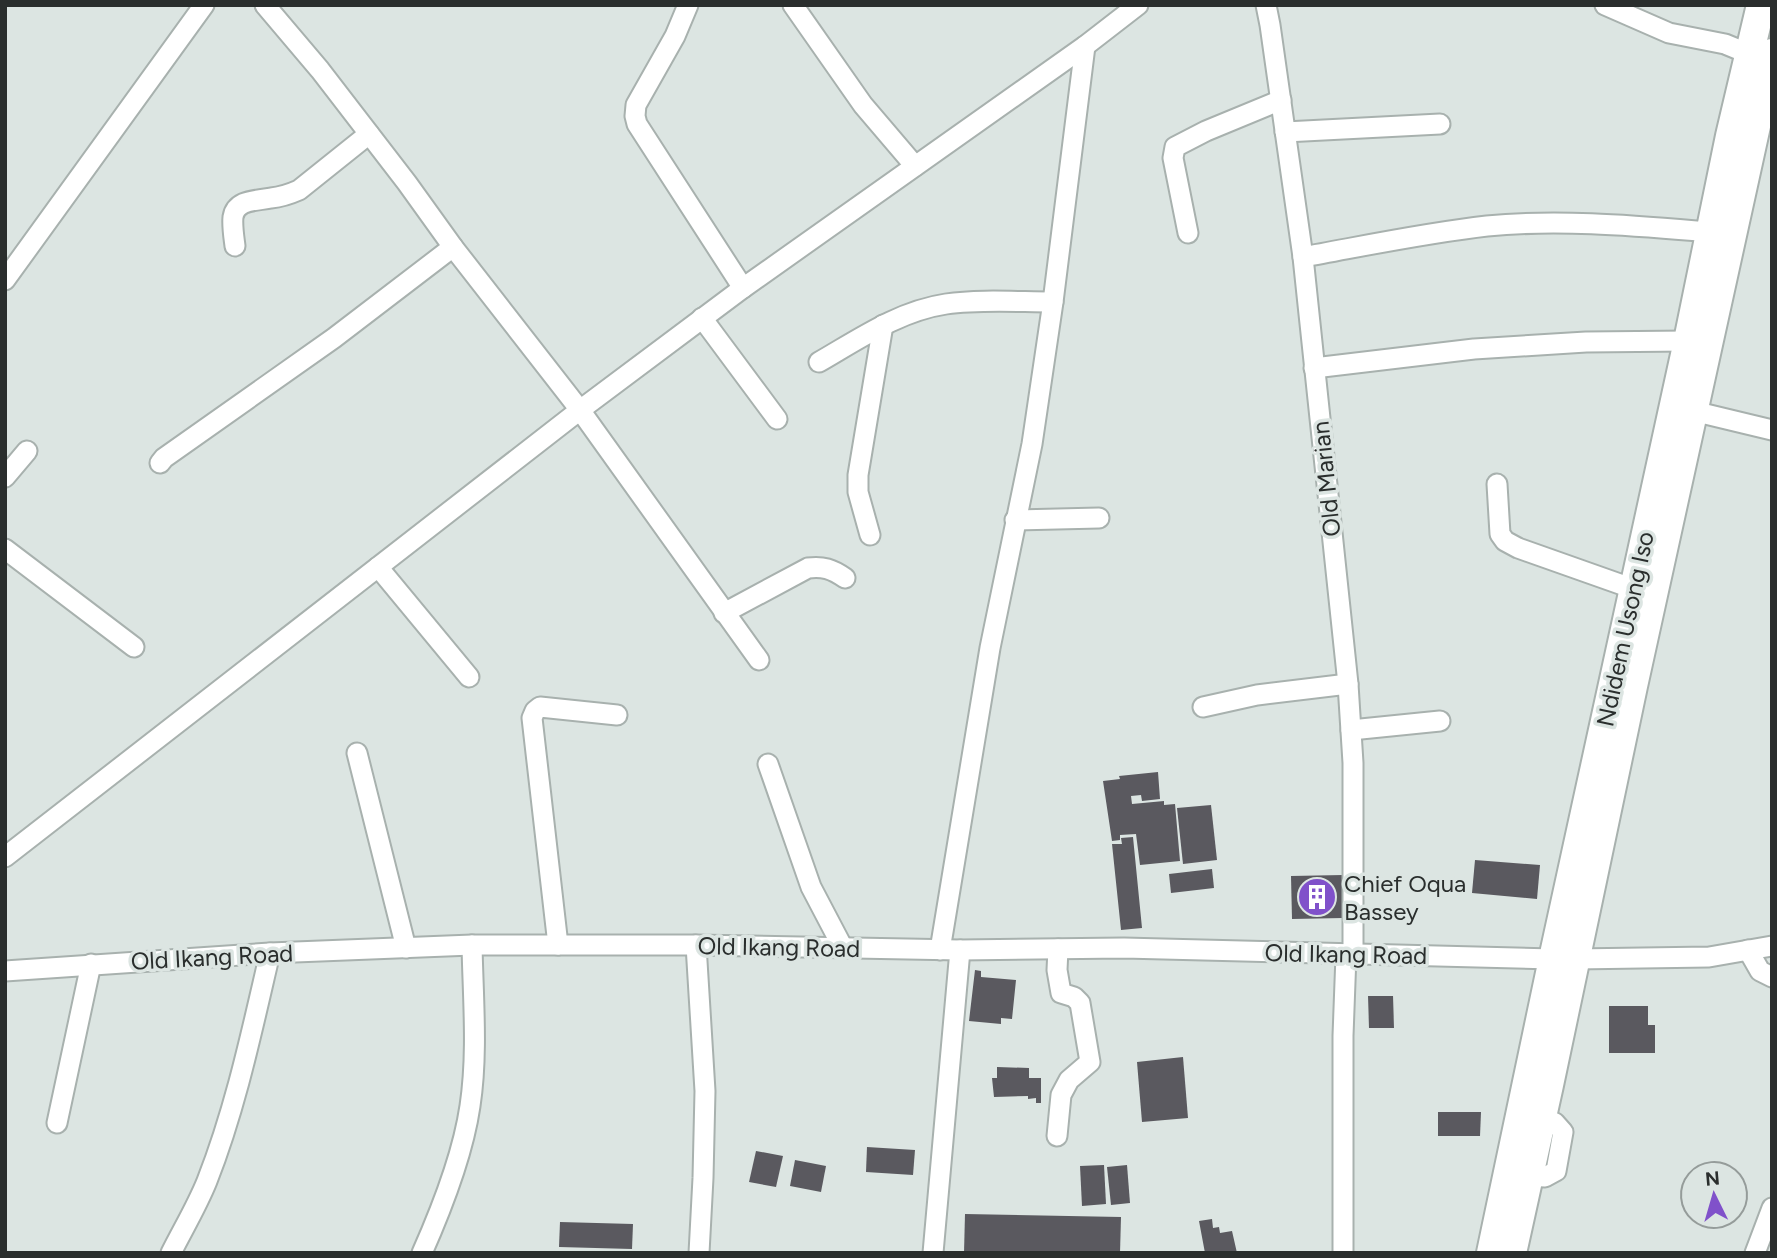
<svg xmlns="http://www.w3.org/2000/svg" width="1777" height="1258" font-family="Figtree,sans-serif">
<rect width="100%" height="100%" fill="#dce5e2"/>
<g fill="#5a595f">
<polygon points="1158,772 1160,799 1142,801 1141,795 1131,796 1132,804 1164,801 1164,805 1175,804 1180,861 1140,865 1136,834 1120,835 1120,840 1112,841 1103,781 1120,779 1119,776"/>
<polygon points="1211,805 1217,860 1183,864 1177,808"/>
<polygon points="1133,837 1142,928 1121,930 1112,844 1122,844 1121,838"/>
<polygon points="1475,860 1540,865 1537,899 1472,893"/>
<polygon points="1212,869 1214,888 1171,893 1169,874"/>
<polygon points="1343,875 1343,918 1292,919 1291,876"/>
<polygon points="975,970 981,971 981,977 1016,980 1012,1019 1001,1018 1001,1024 969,1021"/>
<polygon points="1368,996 1393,996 1394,1028 1369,1028"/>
<polygon points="1609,1006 1648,1006 1648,1025 1655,1025 1655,1053 1609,1053"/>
<polygon points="1183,1057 1188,1118 1142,1122 1137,1062"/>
<polygon points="997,1067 1029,1068 1029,1078 1041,1078 1041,1103 1036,1103 1036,1098 1028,1099 1028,1096 994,1097 992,1078 997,1078"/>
<polygon points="1438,1112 1481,1112 1480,1136 1438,1136"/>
<polygon points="867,1147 915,1150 913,1175 866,1172"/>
<polygon points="756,1151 783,1156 776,1187 749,1182"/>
<polygon points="795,1160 826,1166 821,1192 790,1186"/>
<polygon points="1104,1165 1106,1204 1082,1206 1080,1166"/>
<polygon points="1127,1165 1130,1203 1111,1205 1107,1167"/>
<polygon points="965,1214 1121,1217 1120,1253 964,1253"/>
<polygon points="1212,1219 1213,1228 1219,1227 1220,1233 1232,1231 1237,1253 1205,1253 1199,1221"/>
<polygon points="560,1222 633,1224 632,1249 559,1247"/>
</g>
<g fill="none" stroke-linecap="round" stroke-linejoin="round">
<defs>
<g id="minor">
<polyline points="265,5 320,70 407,183 453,247 580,410 759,660"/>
<polyline points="688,5 675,36 636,105 635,116 637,124 743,288"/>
<polyline points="793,5 863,105 915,166"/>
<polyline points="1266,5 1270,25 1303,257 1348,684 1353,763 1353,955"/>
<polyline points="1605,5 1669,33 1725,44 1759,58"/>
<polyline points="1285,132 1440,124"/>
<polyline points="1188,233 1173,158 1175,147 1206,131 1281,100"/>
<path d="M235,246C234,238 232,226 233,217C236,199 257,201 271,198C281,197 290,194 299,190L369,134"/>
<path d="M1303,257C1364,246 1425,233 1487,226C1561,219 1636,226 1710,232"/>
<polyline points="5,280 204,5"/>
<polyline points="702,318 777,419"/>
<path d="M819,362C859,339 899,311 946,304C980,299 1019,302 1053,302"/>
<polyline points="1314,368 1474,349 1586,342 1688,341"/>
<polyline points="1693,411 1772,430"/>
<polyline points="160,463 164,458 334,338 453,247"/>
<polyline points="5,477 27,451"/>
<polyline points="1497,484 1500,534 1505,541 1518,548 1634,589"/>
<polyline points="1015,520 1099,518"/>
<polyline points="870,535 858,492 858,475 883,325"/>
<polyline points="5,549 134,647"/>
<polyline points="378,567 469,677"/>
<path d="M724,613L808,568C823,566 832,569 845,578"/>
<polyline points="1203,707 1257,695 1348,684"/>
<polyline points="1351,730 1440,721"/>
<polyline points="357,753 406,948"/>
<polyline points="768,764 811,887 843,948"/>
<polyline points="5,857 580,410 743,288 1085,46 1138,5"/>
<polyline points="558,945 532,718 535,711 540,707 617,715"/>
<polyline points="696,945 705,1091 703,1178 699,1253"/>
<polyline points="940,950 990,648 1032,444 1053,302 1085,46"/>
<polyline points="1748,950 1760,971 1772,977"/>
<polyline points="1575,959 1709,957 1772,946"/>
<polyline points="5,971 270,953 472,945 696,945 960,950 1124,948 1553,959"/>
<polyline points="57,1123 91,964"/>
<polyline points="1057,1136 1061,1095 1069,1080 1090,1062 1080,1003 1074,997 1061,993 1057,970 1058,949"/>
<polyline points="1529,1176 1545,1177 1556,1171 1563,1132 1555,1123 1542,1117"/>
<path d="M171,1253C183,1229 197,1206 207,1181C236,1107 252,1030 270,953"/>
<path d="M422,1253C442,1208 463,1154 470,1106C478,1053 473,998 472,945"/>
<polyline points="933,1253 960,950"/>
<polyline points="1343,1253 1343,1036 1346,955"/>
<polyline points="1755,1253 1772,1208"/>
</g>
<g id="highway">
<polyline points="1491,1253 1553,959 1688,341 1730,136 1761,5"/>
<polyline points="1512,1253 1549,1085 1633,686 1772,53"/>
</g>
</defs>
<use href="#minor" stroke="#a8b1ae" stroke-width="23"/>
<use href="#highway" stroke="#a8b1ae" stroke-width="32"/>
<use href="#minor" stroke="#fff" stroke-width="19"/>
<use href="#highway" stroke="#fff" stroke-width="28"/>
</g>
<defs>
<symbol id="building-disc" viewBox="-11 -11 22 22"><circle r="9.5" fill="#8051ca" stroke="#dce5e2"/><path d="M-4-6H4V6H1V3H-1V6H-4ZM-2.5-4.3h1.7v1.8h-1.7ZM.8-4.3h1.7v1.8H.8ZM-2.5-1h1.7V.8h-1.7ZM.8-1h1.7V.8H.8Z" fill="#fff"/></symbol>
</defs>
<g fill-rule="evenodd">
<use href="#building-disc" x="1295" y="875" width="44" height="44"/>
</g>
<g text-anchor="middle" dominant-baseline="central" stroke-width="7" stroke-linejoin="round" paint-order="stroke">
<g font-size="24" fill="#2a2e2d" stroke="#dce5e2">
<text transform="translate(1326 479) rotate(-96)">Old Marian</text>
<text transform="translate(1625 629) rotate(-78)">Ndidem Usong Iso</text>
<text transform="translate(779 947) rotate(1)">Old Ikang Road</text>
<text transform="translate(1346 954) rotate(1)">Old Ikang Road</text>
<text transform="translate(212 957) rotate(-3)">Old Ikang Road</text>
</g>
<g font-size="24" fill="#2a2e2d" stroke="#dce5e2" text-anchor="start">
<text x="1344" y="883">Chief Oqua<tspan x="1344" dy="28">Bassey</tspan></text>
</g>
</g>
<rect width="1777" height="1258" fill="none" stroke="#2a2e2d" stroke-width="14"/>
<g transform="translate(1714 1195) rotate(355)"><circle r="33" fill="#dce5e2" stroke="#959c9a" stroke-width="2"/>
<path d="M0-5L12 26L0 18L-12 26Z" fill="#8051ca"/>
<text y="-10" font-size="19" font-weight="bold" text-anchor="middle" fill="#2a2e2d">N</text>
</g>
</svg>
